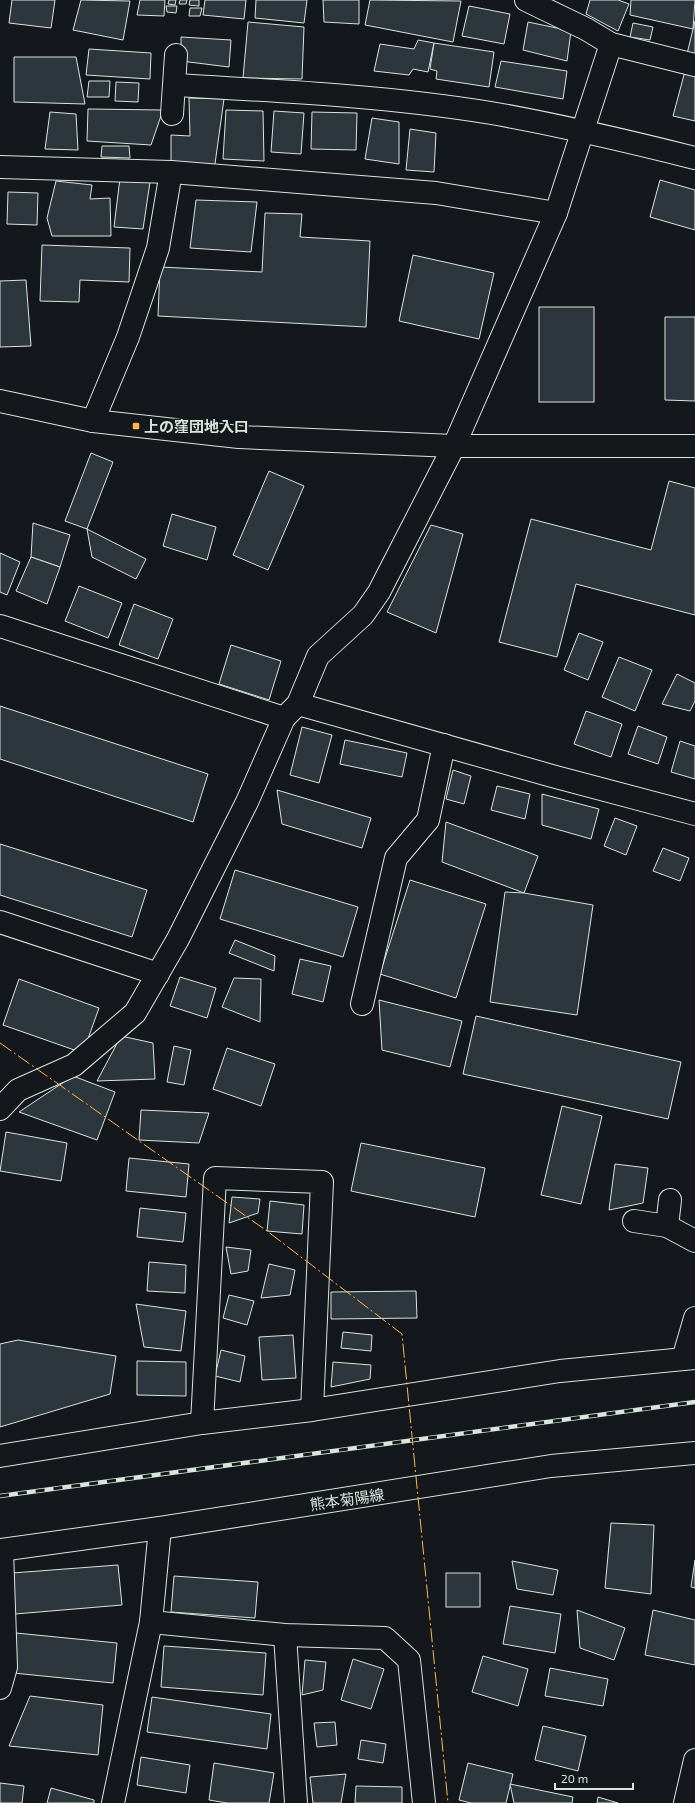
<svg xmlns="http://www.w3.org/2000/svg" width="695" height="1803" font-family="'Exo 2','Noto Sans JP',sans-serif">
<rect width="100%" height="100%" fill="#14181c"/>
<g fill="#2c363c" stroke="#d8e6dc">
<polygon points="12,0 55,0 51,28 9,23"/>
<polygon points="81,0 130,1 123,40 73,30"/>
<polygon points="140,0 165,0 164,16 137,15"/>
<polygon points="169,0 176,0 175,5 168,4"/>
<polygon points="180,0 187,0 186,4 179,4"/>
<polygon points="190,0 199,0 199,6 189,5"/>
<polygon points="205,0 246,0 244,19 203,15"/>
<polygon points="256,0 307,0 304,23 255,18"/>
<polygon points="323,0 359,0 359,24 324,22"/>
<polygon points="370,0 461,1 453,42 365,25"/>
<polygon points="590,0 618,0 629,4 618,31 586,14"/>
<polygon points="631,0 695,0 693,29 630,15"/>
<polygon points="166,6 177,6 176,13 167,12"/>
<polygon points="469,6 510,14 504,44 462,36"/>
<polygon points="190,8 202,8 200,16 189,16"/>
<polygon points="695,21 695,56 687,54"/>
<polygon points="248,22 304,27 302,79 243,78"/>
<polygon points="528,22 571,31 567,61 523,50"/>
<polygon points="633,23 653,27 650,40 630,37"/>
<polygon points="181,37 231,40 229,67 181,61"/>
<polygon points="418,40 434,43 428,72 413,69 409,75 374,71 380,44 414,49"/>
<polygon points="434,43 494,52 489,87 436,79 437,71 430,69"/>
<polygon points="89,49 151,53 150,79 86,75"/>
<polygon points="14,57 76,57 85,104 14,102"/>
<polygon points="501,61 567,71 563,99 495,87"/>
<polygon points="685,71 695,74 695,121 673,116"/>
<polygon points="89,81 110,81 109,97 87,97"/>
<polygon points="116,82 139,83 138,102 115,101"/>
<polygon points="189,98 224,99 214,171 171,162 171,135 190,136"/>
<polygon points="88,109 163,110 151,145 87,141"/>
<polygon points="226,110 263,111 264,161 223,159"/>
<polygon points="274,111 304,113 301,154 271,152"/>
<polygon points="50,112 76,114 78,150 45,149"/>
<polygon points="312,112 357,113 356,150 311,149"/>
<polygon points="372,118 399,122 399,164 365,159"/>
<polygon points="410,129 436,133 434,172 406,170"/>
<polygon points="102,146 129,146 130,158 101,157"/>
<polygon points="120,178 150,182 143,229 114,227"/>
<polygon points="660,180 695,190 695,230 650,217"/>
<polygon points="56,181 92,185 90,199 110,198 111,236 52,236 47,218"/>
<polygon points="8,192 38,193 37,225 7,224"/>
<polygon points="196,200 257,202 251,252 190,248"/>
<polygon points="265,213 302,214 300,237 370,241 366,327 158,316 160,267 262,272"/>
<polygon points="42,245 130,248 129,282 80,280 79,302 40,301"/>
<polygon points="413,255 494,273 479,339 399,321"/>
<polygon points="26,280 31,346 0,347 0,281"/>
<rect x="539" y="307" width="55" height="95"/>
<polygon points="665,317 695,317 695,401 665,400"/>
<polygon points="91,453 113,462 87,529 65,521"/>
<polygon points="269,471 304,486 268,570 233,555"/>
<polygon points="669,481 695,488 695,615 576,584 557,657 499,642 531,519 651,550"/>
<polygon points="172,514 216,527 207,560 163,546"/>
<polygon points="33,523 70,535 60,567 31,557"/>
<polygon points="431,525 463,534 436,633 387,612"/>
<polygon points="87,529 146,559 136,579 92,557"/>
<polygon points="0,553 20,562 7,595 0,592"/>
<polygon points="31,557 60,567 47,604 16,591"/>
<polygon points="79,586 122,603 108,638 65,621"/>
<polygon points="134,604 173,619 158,659 119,645"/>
<polygon points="579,633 603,642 588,680 564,670"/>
<polygon points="231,645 281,661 269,700 219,684"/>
<polygon points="619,657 652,670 635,711 602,697"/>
<polygon points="677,674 695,683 695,701 690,711 662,704"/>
<polygon points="0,706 208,774 193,822 0,759"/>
<polygon points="586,711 622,724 611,757 574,744"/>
<polygon points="638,726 667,737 658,764 628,754"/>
<polygon points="302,727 332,735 319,783 290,775"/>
<polygon points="345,740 407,753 402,777 340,764"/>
<polygon points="680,741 695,746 695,779 671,772"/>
<polygon points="453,770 471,776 464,804 446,799"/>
<polygon points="497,786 530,794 525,819 491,810"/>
<polygon points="277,790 371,818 362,848 282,824"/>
<polygon points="542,794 599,809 591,839 542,825"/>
<polygon points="615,818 637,826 626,855 604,846"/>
<polygon points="446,822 538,856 524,893 442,862"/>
<polygon points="0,844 147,890 132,937 0,895"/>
<polygon points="663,848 689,858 680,881 653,871"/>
<polygon points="235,870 358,907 343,957 220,919"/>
<polygon points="410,880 486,904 456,998 380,974"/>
<polygon points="505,892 524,893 593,905 577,1015 490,1002"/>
<polygon points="235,940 275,956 274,971 229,953"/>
<polygon points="300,959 331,966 323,1002 292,994"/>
<polygon points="180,977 216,988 207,1018 170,1006"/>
<polygon points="234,978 261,979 260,1022 222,1007"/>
<polygon points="19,979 99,1008 83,1053 3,1025"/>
<polygon points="379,1000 462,1021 450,1067 382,1050"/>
<polygon points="476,1016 681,1062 668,1119 463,1074"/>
<polygon points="121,1036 153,1043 155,1079 97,1081"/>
<polygon points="174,1046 191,1050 184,1085 167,1082"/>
<polygon points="227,1048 275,1064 261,1106 213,1089"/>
<polygon points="73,1076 115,1092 97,1140 19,1112"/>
<polygon points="562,1106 602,1116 581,1204 541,1195"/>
<polygon points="141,1110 209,1113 199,1143 139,1140"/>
<polygon points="6,1132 67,1143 61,1181 0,1171"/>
<polygon points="361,1143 485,1168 475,1217 351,1191"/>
<polygon points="129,1158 189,1164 186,1197 126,1191"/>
<polygon points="615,1164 648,1168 643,1203 609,1210"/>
<polygon points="232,1197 260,1199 258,1213 229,1223"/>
<polygon points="270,1201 304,1205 302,1234 267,1231"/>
<polygon points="140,1208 186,1213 183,1242 137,1237"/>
<polygon points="226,1247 251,1250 248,1271 231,1274"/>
<polygon points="149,1262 186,1265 185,1293 147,1291"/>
<polygon points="269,1264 295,1270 290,1295 261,1298"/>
<polygon points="416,1291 417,1318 331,1319 331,1292"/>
<polygon points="229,1295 254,1301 247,1325 223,1318"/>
<polygon points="136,1304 186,1311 181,1351 144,1347"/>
<polygon points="343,1332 372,1335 371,1351 341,1348"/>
<polygon points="293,1335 296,1378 262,1380 259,1337"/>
<polygon points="18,1340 116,1356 110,1394 0,1427 0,1344"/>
<polygon points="221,1350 245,1356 240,1382 215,1376"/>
<polygon points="137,1361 186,1362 186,1396 137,1395"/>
<polygon points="333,1362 371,1365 370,1379 331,1387"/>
<polygon points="611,1523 654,1525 651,1594 605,1588"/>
<polygon points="695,1560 695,1588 691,1587"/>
<polygon points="512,1561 558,1570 553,1595 517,1589"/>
<polygon points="118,1565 122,1605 15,1614 12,1573"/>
<rect x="446" y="1573" width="34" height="34"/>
<polygon points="174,1576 258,1582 255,1618 171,1612"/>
<polygon points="510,1606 561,1614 555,1653 503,1644"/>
<polygon points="577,1610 625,1628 614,1660 580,1648"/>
<polygon points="653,1610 695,1620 695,1665 645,1655"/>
<polygon points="16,1633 117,1643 113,1683 13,1673"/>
<polygon points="164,1646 266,1653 263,1695 161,1687"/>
<polygon points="483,1656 528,1669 518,1706 472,1692"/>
<polygon points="353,1659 384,1669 371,1709 341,1700"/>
<polygon points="305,1660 326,1662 323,1690 302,1695"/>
<polygon points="550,1668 608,1679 603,1706 545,1696"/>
<polygon points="30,1696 103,1705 98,1755 9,1746"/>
<polygon points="152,1697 271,1714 267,1749 147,1732"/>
<polygon points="335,1722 337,1745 317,1747 314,1723"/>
<polygon points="543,1726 586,1736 578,1771 535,1760"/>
<polygon points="361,1740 386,1744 383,1763 358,1759"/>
<polygon points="141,1757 190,1765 186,1793 137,1785"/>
<polygon points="214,1763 274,1773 269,1803 227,1803 209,1800"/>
<polygon points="468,1763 513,1774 506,1803 471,1803 459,1800"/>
<polygon points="346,1774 341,1803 313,1803 310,1777"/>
<polygon points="0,1783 24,1786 22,1803 0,1803"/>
<polygon points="510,1784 573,1797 572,1803 514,1803"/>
<polygon points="356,1786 402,1787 402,1803 355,1803"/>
<polygon points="51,1788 94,1800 94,1803 47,1803"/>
<polygon points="598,1797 618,1803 597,1803"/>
</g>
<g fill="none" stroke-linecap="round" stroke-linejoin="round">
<defs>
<g id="street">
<polyline points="526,0 586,29 611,44 695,65"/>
<path d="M175,85C280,91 386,96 491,113C560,125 627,141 695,158"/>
<polyline points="172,114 176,55"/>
<polyline points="0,167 171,172 436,193 556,213"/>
<polyline points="93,421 128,337 158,248 171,172"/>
<polyline points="0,626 284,718"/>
<polyline points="298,704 552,776 695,814"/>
<polyline points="0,922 158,974"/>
<polyline points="362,1004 396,858 428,820 444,745"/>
<polyline points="0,1109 18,1090 74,1065 135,1013 178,939 247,802 284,718 298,704 318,656 363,615 379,592 454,446 556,213 611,44"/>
<polyline points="634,1221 667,1226 695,1241"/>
<polyline points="667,1226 670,1200"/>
<polyline points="683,1359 695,1318"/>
<polyline points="202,1423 215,1178 322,1182 312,1410"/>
<polyline points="0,1456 202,1423 312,1410 560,1371 695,1358"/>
<polyline points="151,1622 285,1635 385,1638 409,1660 424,1803"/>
<polyline points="285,1635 296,1803"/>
<polyline points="0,1688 6,1667 2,1550"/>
<polyline points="113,1803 151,1622 160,1528"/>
<polyline points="685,1803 695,1760"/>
</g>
<g id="secondary">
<polyline points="0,401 93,421 239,437 454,446 695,446"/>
<polyline points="0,1550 160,1528 551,1466 695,1453"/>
</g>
</defs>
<use href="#street" stroke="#d8e6dc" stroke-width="24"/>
<use href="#secondary" stroke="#d8e6dc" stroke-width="24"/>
<use href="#street" stroke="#14181c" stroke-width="22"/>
<use href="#secondary" stroke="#14181c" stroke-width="22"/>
<defs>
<polyline id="rail" points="0,1496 695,1402"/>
</defs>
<use href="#rail" stroke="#d8e6dc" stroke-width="4.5"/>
<use href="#rail" stroke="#14181c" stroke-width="3" stroke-dasharray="9" stroke-linecap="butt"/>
<polyline stroke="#ffb74d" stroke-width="1" stroke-dasharray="14 3 2 3" stroke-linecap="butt" points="0,1043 267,1231 402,1334 448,1803"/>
</g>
<rect fill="#ffb74d" stroke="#14181c" stroke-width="1.5" x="132" y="422" width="8" height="8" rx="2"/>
<g text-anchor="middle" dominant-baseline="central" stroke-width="3" stroke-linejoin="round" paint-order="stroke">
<g font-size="15" font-weight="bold" fill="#d8e6dc" stroke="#14181c" text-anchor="start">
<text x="144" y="426">上の窪団地入口</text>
</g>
<g font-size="15" fill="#d8e6dc" stroke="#14181c">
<text transform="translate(347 1499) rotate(-8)">熊本菊陽線</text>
</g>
</g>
<path d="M555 1783v6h78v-6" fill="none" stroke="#d8e6dc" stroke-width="2"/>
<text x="561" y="1783" font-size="12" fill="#d8e6dc" stroke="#14181c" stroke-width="3" paint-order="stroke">20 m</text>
</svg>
